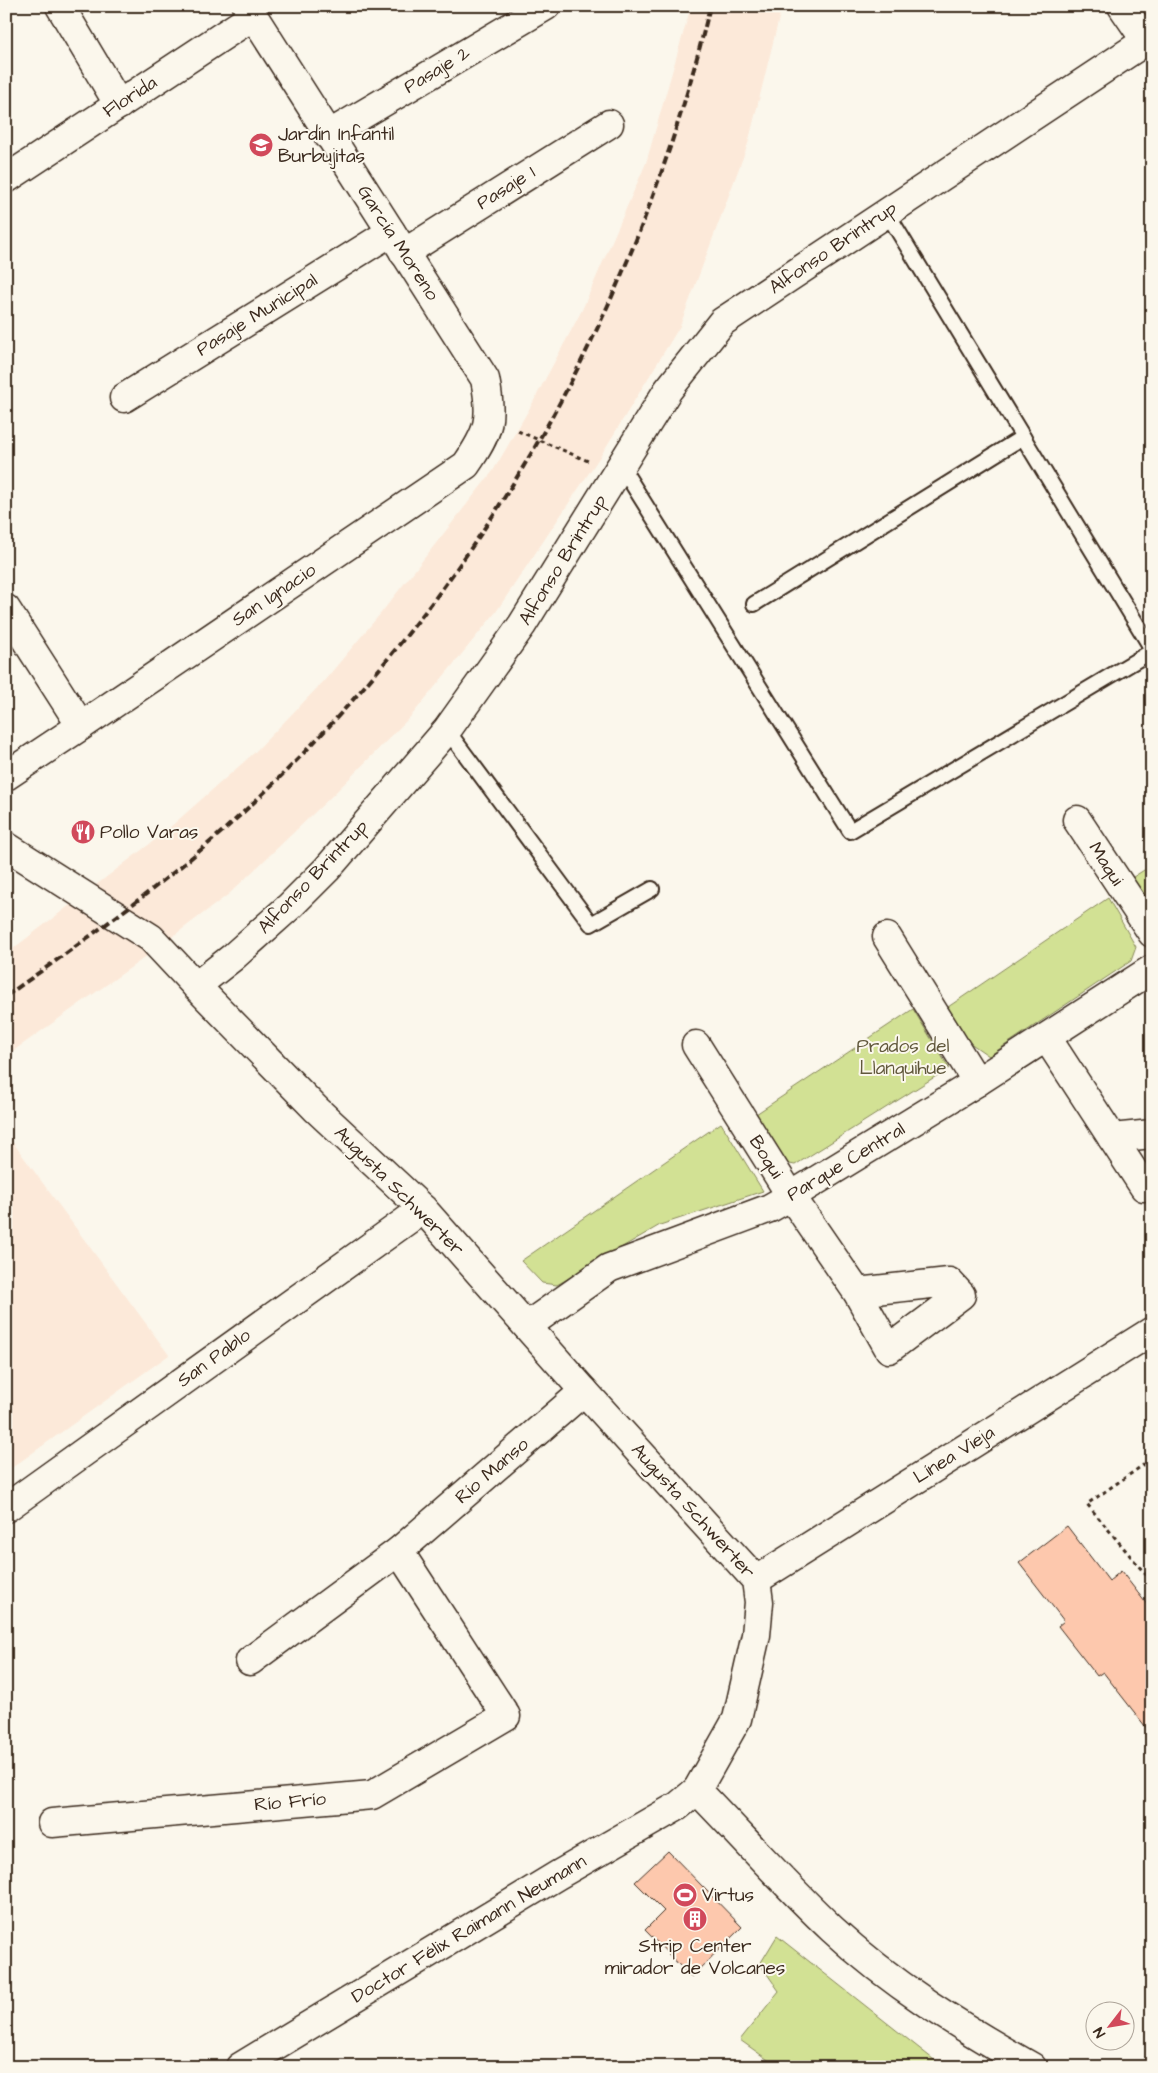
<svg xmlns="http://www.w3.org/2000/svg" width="1158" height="2073" font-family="'Architects Daughter',sans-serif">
<rect width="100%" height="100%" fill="#fbf7ec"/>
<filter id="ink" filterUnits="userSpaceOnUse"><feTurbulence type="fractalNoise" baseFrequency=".02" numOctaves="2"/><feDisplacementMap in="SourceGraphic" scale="10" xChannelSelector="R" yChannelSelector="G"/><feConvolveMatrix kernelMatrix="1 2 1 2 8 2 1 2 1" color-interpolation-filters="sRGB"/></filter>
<g filter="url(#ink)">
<g fill="#fce9d9">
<polygon points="691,6 782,6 748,144 680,326 603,452 496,612 412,715 334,794 229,894 140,961 6,1056 6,954 160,836 254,753 324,681 381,613 493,471 531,406 582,310 646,163"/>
<polygon points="6,1133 169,1355 6,1472"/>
</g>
<g fill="#d2e194" stroke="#868659">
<polygon points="1152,865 1152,916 1130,879"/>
<polygon points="1108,898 1136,947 1131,961 989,1056 963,1038 948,1007"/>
<polygon points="913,1009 949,1068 795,1165 779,1162 753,1116"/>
<polygon points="721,1123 763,1191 660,1225 557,1285 542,1283 521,1261"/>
<polygon points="777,1936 943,2067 778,2067 740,2040 779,1991 760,1964"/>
</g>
<g fill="#fdc8ad" stroke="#3b2a1e">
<polygon points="1152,1464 1152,1479 1145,1469"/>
<polygon points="1067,1526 1109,1581 1121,1571 1152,1611 1152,1735 1103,1672 1097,1676 1058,1626 1064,1621 1019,1563"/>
<polygon points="668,1851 742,1927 691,1977 645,1930 664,1911 635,1882"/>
</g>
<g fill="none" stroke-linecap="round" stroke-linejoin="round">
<defs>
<g id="lane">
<polyline points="1023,437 1152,649"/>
<polyline points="621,466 850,831 1152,651"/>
<polyline points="754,604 1023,437 887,213"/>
<polyline points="447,730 591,924 652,889"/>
</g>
<g id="street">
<polyline points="60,6 119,105"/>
<polyline points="1122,6 1146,41"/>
<polyline points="328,135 546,6"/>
<polyline points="6,179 253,16"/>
<polyline points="404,253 609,124"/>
<polyline points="124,398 391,232"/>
<path d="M81,726L466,465C489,432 493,419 485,379L247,6"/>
<polyline points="1077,820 1152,933"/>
<polyline points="887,937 977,1082"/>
<polyline points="196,986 316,1109 423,1209 584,1391 756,1580 759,1602 756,1635 737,1719 697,1790 678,1806 558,1875 240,2067"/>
<polyline points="1047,1038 1144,1187 1152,1182"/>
<polyline points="696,1045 791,1196 857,1292 889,1349 961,1295 949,1282 857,1292"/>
<polyline points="1112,1138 1152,1134"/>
<polyline points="527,1326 609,1268 770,1208 791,1196 977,1082 1152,969"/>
<polyline points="6,1508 423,1209"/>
<polyline points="756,1580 1152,1331"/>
<polyline points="250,1661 399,1551 584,1391"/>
<path d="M697,1790C742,1836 785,1885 832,1929C891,1984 961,2027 1032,2067"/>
<polyline points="52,1823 372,1795 506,1716 399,1551"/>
</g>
<g id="secondary">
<polyline points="6,609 81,726 6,776"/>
<polyline points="6,846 151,938 196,986 233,957 290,906 327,869 447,730 522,625 668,390 722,322 1152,37"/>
</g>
</defs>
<use href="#lane" stroke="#3b2a1e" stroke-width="18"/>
<use href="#street" stroke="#3b2a1e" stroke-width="31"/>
<use href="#secondary" stroke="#3b2a1e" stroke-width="31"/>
<g stroke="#3b2a1e" stroke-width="3" stroke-dasharray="4 4" stroke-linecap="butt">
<polyline points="518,431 588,461"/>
<polyline points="1152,1459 1087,1504 1152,1582"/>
</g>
<use href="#lane" stroke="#fbf7ec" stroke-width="14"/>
<use href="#street" stroke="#fbf7ec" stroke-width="28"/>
<use href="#secondary" stroke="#fbf7ec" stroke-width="28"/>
<path stroke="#3b2a1e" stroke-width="4" stroke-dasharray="8 4" stroke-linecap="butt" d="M6,996C81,943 156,890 225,829C468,610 635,324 710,6"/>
</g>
</g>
<defs>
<symbol id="school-disc" viewBox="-11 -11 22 22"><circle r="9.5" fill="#d1495b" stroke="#fbf7ec"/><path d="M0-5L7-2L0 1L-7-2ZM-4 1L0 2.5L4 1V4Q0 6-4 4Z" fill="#fff"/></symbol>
<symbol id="restaurant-disc" viewBox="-11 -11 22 22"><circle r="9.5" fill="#d1495b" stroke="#fbf7ec"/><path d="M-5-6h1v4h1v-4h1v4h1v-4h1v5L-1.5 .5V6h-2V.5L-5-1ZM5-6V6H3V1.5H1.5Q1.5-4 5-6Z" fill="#fff"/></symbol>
<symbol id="stadium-disc" viewBox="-11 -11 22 22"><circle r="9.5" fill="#d1495b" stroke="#fbf7ec"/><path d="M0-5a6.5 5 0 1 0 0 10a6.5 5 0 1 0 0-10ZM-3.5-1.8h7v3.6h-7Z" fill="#fff"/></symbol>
<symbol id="building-disc" viewBox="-11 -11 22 22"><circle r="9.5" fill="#d1495b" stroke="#fbf7ec"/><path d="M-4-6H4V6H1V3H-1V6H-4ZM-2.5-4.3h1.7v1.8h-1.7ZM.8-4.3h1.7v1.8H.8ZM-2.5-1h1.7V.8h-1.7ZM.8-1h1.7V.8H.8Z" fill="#fff"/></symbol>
</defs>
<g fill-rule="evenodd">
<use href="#school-disc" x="247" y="131" width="28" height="28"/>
<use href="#restaurant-disc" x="69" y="818" width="28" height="28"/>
<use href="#stadium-disc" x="671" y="1881" width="28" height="28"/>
<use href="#building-disc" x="681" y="1905" width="28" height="28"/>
</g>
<g text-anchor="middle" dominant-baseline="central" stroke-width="4" stroke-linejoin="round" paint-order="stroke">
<g font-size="19" fill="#3b2a1e" stroke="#fbf7ec">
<text transform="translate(437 70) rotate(-31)">Pasaje 2</text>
<text transform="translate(130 97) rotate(-33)">Florida</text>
<text transform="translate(506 188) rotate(-32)">Pasaje 1</text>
<text transform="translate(398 243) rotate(57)">García Moreno</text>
<text transform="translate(833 248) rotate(-34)">Alfonso Brintrup</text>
<text transform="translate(257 315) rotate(-32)">Pasaje Municipal</text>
<text transform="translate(563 560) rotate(-58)">Alfonso Brintrup</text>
<text transform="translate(274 595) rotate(-34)">San Ignacio</text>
<text transform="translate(1106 864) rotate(57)">Maqui</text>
<text transform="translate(313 877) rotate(-46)">Alfonso Brintrup</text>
<text transform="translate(766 1157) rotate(58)">Boqui</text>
<text transform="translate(846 1162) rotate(-31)">Parque Central</text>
<text transform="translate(399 1191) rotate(45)">Augusta Schwerter</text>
<text transform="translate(214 1358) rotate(-36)">San Pablo</text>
<text transform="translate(954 1455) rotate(-32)">Línea Vieja</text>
<text transform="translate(492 1471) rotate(-41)">Río Manso</text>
<text transform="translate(693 1511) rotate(48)">Augusta Schwerter</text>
<text transform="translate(290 1802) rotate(-5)">Río Frío</text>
<text transform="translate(469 1929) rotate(-31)">Doctor Félix Raimann Neumann</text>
</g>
<g font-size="19" fill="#3b2a1e" stroke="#fbf7ec" text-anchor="start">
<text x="278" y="134">Jardín Infantil<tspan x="278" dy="22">Burbujitas</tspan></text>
<text x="100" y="832">Pollo Varas</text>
<text x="702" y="1895">Virtus</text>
<text x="695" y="1946" text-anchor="middle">Strip Center<tspan x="695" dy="22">mirador de Volcanes</tspan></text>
</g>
<g font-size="19" fill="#61583c" stroke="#fbf7ec">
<text x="903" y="1046">Prados del<tspan x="903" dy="22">Llanquihue</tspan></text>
</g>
</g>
<rect width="1158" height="2073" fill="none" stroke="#fbf7ec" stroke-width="25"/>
<rect x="12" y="12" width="1133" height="2048" fill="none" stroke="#3b2a1e" stroke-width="2" filter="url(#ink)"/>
<g transform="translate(1110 2026) rotate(239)"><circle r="24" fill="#fbf7ec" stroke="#aea59a"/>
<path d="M0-4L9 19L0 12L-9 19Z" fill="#d1495b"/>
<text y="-8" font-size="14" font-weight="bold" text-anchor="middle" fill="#3b2a1e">N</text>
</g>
</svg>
